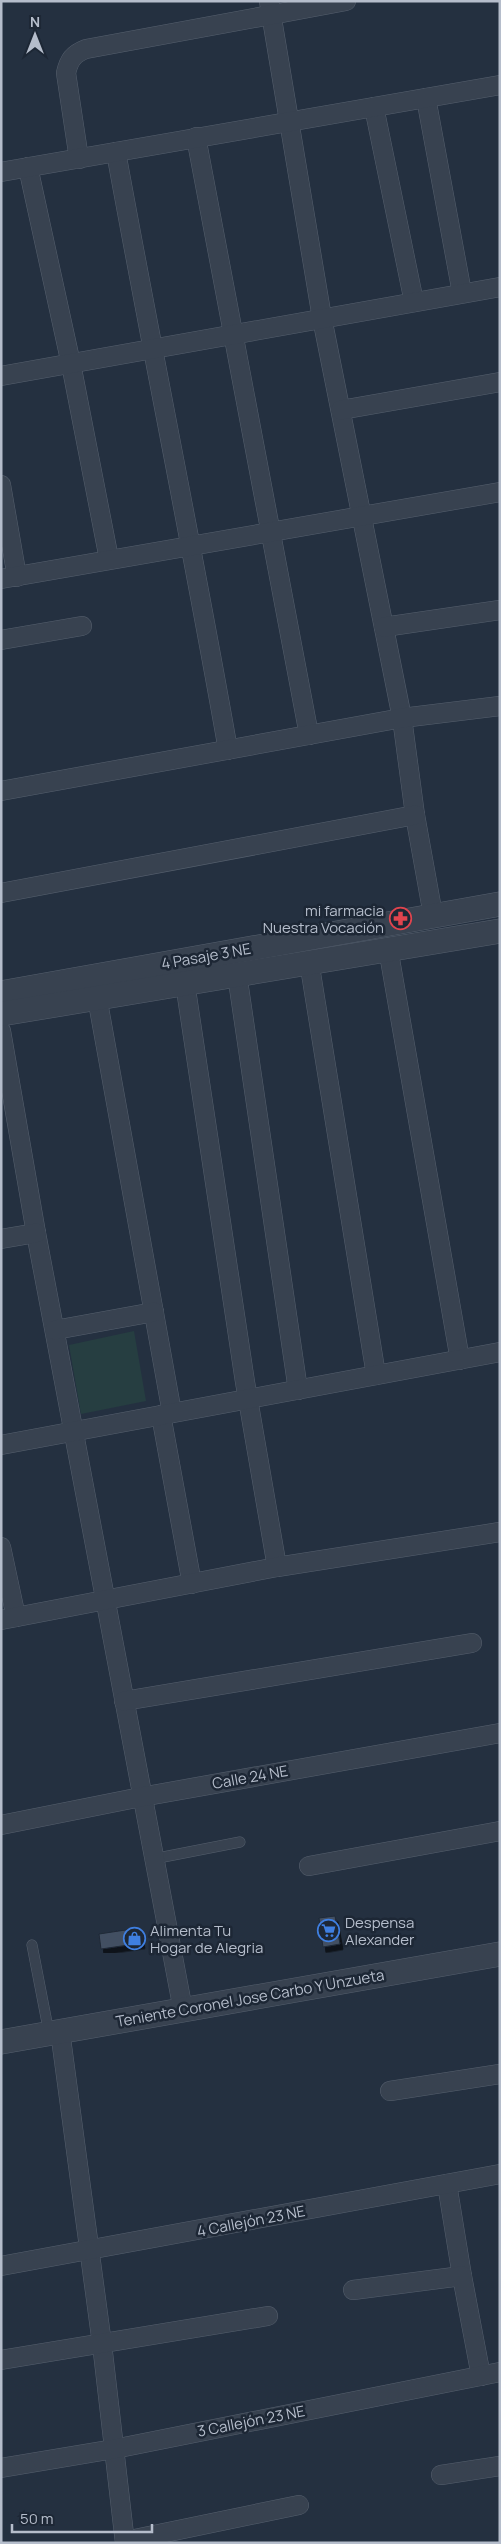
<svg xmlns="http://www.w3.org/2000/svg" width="501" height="2544" font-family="Manrope,sans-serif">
<defs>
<filter id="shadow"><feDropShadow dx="3" dy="5.5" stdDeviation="0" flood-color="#0009"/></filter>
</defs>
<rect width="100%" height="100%" fill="#243040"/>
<polygon fill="#263e41" points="134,1331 146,1401 81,1414 69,1345"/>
<g fill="#435062" stroke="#1f2937" filter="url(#shadow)">
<polygon points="335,1916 340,1944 323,1947 319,1918"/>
<polygon points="139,1928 142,1943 101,1949 99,1934"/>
</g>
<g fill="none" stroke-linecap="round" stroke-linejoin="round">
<defs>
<g id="service">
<polyline points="153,1859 240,1842"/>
<polyline points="32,1945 49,2033"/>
</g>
<g id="minor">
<polyline points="269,1 322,318 402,718 415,815 433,915"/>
<polyline points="426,98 462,293"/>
<polyline points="374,107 414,302"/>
<polyline points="196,137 309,735"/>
<path d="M116,152C152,351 193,550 228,750"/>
<path d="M79,159L66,73C69,60 73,54 86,49L346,1"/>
<polyline points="28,167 71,364 109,559"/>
<polyline points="1,172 500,85"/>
<polyline points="1,376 500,287"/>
<polyline points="341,410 500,382"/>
<polyline points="1,485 17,577"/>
<polyline points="1,579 500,492"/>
<polyline points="384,627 500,610"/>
<polyline points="1,640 82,626"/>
<polyline points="1,791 402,718 500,706"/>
<polyline points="1,893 415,815"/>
<polyline points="388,948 460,1360"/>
<polyline points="309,961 376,1375"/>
<polyline points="237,974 298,1390"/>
<polyline points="185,983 245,1382 277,1567"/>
<polyline points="97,997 172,1413"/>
<polyline points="1,1031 36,1233 183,2010"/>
<polyline points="1,1239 36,1233"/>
<polyline points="55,1330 154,1312"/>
<polyline points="161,1415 192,1584"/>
<polyline points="1,1445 500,1352"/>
<polyline points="1,1547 16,1617"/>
<polyline points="1,1620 277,1567 500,1532"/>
<polyline points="124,1701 472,1643"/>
<polyline points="1,1825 141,1797 500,1733"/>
<polyline points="309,1866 500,1831"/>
<polyline points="60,2031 102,2344 125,2543"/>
<polyline points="390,2091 500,2074"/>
<polyline points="447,2184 462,2276"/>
<polyline points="1,2266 500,2174"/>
<polyline points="353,2290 462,2276 481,2376"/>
<polyline points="1,2360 268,2316"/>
<polyline points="1,2468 114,2449 500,2372"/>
<polyline points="441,2475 500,2466"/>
<polyline points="125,2541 299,2505"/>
</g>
<g id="tertiary">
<polyline points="1,993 500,904"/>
<polyline points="1,1014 500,931"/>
<polyline points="1,2042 500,1954"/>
</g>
</defs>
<use href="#service" stroke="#56606e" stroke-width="11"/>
<use href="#minor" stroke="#56606e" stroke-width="20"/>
<use href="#tertiary" stroke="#56606e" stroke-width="25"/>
<use href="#service" stroke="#384250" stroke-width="10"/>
<use href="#minor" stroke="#384250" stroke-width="19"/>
<use href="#tertiary" stroke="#384250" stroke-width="24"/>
</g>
<defs>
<symbol id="pharmacy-ring" viewBox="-11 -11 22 22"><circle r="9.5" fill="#1d2735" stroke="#e0444e" stroke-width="1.5"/><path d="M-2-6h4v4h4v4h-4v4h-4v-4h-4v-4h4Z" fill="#e0444e"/></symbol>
<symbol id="supermarket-ring" viewBox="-11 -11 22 22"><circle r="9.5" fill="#1d2735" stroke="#3f7fe0" stroke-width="1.5"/><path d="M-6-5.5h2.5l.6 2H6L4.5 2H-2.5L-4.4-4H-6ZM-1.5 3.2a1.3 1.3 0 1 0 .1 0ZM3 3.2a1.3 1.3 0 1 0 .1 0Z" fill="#3f7fe0"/></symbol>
<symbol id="shop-ring" viewBox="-11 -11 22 22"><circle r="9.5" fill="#1d2735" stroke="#3f7fe0" stroke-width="1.5"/><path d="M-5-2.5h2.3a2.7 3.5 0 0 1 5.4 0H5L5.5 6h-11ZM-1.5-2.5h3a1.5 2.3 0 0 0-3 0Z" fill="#3f7fe0"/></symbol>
</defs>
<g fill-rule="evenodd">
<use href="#pharmacy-ring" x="388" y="906" width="25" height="25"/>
<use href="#supermarket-ring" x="316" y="1918" width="25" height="25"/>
<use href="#shop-ring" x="122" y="1926" width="25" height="25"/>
</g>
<g text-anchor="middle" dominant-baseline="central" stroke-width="5" stroke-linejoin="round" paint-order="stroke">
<g font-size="15" fill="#b5bdcb" stroke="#1d2735" text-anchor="start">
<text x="384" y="910" text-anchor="end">mi farmacia<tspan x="384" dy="17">Nuestra Vocación</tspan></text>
<text x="345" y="1922">Despensa<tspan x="345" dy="17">Alexander</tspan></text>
<text x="150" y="1930">Alimenta Tu<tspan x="150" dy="17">Hogar de Alegria</tspan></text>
</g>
<g font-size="15" fill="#b5bdcb" stroke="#1d2735">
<text transform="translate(206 956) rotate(-10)">4 Pasaje 3 NE</text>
<text transform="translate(250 1777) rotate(-10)">Calle 24 NE</text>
<text transform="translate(250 1998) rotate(-10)">Teniente Coronel Jose Carbo Y Unzueta</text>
<text transform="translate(251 2221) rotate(-11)">4 Callejón 23 NE</text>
<text transform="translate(251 2421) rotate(-11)">3 Callejón 23 NE</text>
</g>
</g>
<rect width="501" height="2544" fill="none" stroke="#b5bdcb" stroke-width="5"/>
<g transform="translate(35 35)" stroke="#1d2735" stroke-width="4" paint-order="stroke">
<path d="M0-4L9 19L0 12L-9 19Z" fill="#b5bdcb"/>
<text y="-8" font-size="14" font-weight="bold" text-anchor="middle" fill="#b5bdcb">N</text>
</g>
<path d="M12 2524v8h140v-8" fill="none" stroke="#b5bdcb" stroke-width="2.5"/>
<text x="20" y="2524" font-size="15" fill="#b5bdcb" stroke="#1d2735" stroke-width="4" paint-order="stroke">50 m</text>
</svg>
